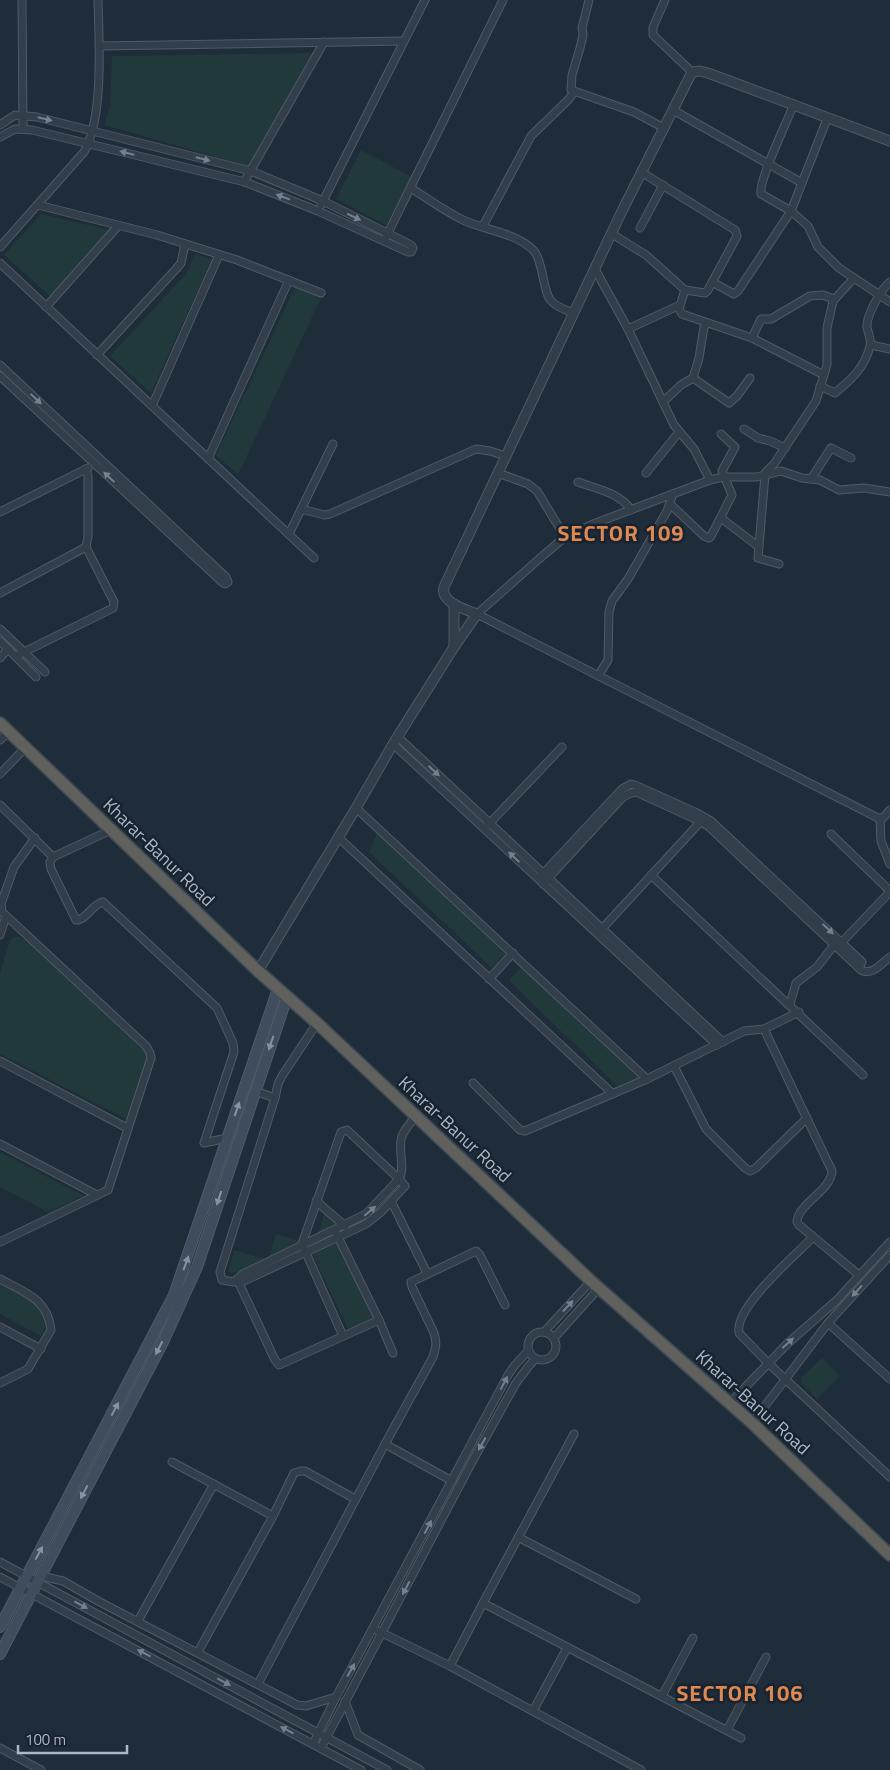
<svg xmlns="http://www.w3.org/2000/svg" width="890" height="1770" font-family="'Titillium Web',sans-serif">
<rect width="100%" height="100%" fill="#1f2c3a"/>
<g fill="#21393b">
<polygon points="315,53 248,166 104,125 110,107 112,56"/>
<polygon points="361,150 412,177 386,225 336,199"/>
<polygon points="41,214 110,230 51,297 4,255"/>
<polygon points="195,254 212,259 151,393 110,356 186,274"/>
<polygon points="295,287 321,298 238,475 216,455"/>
<polygon points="378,830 508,951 492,968 369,852"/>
<polygon points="14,937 19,937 32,943 152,1058 128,1120 0,1054 0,973 10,940"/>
<polygon points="524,964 642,1080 620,1089 509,980"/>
<polygon points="0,1152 84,1196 48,1212 0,1187"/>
<polygon points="328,1213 340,1224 318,1236 324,1214"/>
<polygon points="276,1234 303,1242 246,1271 239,1273 228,1272 234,1250 268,1260"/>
<polygon points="337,1241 373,1318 348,1329 312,1253"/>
<polygon points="0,1283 39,1304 49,1320 41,1336 0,1314"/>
<polygon points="822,1358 840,1376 817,1399 801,1383 802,1377"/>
</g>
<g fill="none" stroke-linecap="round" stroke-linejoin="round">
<defs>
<g id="minor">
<polyline points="22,0 23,129"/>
<polyline points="589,0 582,28 583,35 580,48 572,75 571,90 634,112 664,128"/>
<polyline points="665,0 653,27 653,35 692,72"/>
<polyline points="99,46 404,41"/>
<path d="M793,106C787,122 758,181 761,194L791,211L808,226L818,247L839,268L890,302"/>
<polyline points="673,110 802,183"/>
<polyline points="0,125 15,115 37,117 251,171 323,201 411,245 413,248 411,252 408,252 318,211 245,182 32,130 15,129 0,137"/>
<polyline points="244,182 324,42"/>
<path d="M411,188C428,199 445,211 463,220C484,230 518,233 534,251C538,255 539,262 541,268C548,297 544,303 574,313"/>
<polyline points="38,205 157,235 237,260 321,293"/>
<polyline points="321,205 425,0"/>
<polyline points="483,226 531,136 569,99 574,92"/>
<polyline points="640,228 663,185"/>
<polyline points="612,234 646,255 685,290 705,293 708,290 737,236 735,230 641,172"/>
<polyline points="386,237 503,0"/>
<path d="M0,247L84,152C104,118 99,40 98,0"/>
<polyline points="0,263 314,558"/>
<polyline points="595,269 628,329 674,425 694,449 710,480"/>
<polyline points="712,282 734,294 738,291 791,211 827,119"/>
<polyline points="685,290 679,309 682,314 752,338 824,375"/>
<polyline points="46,307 118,226"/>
<polyline points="628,329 680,305"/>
<polyline points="752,338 761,319 771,319 810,296 823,295 831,298 833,301"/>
<polyline points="871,345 890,349"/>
<polyline points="97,355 176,269 181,263 185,244"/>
<polyline points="0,365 226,577 228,582 225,584 222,582 0,376"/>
<polyline points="693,378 729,403 737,396 750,378"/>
<path d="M820,386L835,393C851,380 865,367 870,346C872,340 868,334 867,327C866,316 881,289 890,282"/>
<polyline points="663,402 681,385 693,378 699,358 704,327 707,323"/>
<polyline points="152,406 219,255"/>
<polyline points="744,429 758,438 770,441 785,448"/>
<polyline points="208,459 289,280"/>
<polyline points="498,473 528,484 537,491 565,537"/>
<polyline points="646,473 679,432"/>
<polyline points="765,473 774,464 816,401 827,365 827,328 833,301 854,278"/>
<polyline points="765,475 758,558 779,564"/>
<polyline points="811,479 831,448 851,458"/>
<path d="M578,482C597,489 620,493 631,510"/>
<polyline points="890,492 864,488 839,490 820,480 802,478 781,471 757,477 723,477 710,480 593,524 565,537 539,559 477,614 878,818 883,818 890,810"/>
<polyline points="670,504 704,536 709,538 711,536 732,495 722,471 735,447 721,434"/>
<polyline points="301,509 324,515 330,514 476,449 490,451 506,456"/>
<polyline points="0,512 88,468"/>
<polyline points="721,518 759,547"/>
<polyline points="289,534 333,444"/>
<polyline points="0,593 86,547 88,536 88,476 86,469"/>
<polyline points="0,629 45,672"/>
<polyline points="0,641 36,677"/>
<polyline points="16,656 113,608 114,602 86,547"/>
<polyline points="0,658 8,649"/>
<polyline points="598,676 608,660 609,612 612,601 628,579 667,511 673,494"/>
<polyline points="398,737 723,1042"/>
<polyline points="0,740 8,732"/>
<polyline points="393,744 717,1045"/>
<polyline points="0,774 25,748"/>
<path d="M0,805L53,857L50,862L51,869L76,920C87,920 92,904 103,902L217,1008L233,1043L234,1052L204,1143L227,1138"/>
<polyline points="356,808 647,1079"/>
<polyline points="880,819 881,841 890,864"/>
<polyline points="488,825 562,747"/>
<polyline points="831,834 889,890 887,895 842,942"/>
<polyline points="338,837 613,1094"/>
<polyline points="53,857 111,830"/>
<polyline points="651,875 863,1075"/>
<polyline points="540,877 622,789 631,784 635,785 695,812 711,821 860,960 862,962 859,968"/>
<path d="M543,884L623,797L631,793L636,792L693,818L708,826L861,970C872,976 881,964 890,957"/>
<polyline points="600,931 703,819"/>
<polyline points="0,935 6,916"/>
<polyline points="489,979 513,953"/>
<polyline points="790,1004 796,983 817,967 834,945"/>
<path d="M764,1029L832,1171C831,1191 798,1203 797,1222L799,1225L859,1275"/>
<polyline points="0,1061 127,1128"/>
<polyline points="674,1066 706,1129 745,1168 750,1171 756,1168 807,1118"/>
<polyline points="473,1083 520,1130 525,1131 647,1079 744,1031 764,1029 799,1012"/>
<polyline points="255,1091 275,1098 278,1084 282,1076 317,1023"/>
<polyline points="0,1144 97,1195"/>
<polyline points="316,1201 345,1226"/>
<polyline points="391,1201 427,1273"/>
<polyline points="336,1233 379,1320 393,1353"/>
<path d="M813,1237C796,1255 734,1307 739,1333L768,1363L890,1477"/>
<polyline points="0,1242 108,1190 151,1058 150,1053 146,1046 2,912 1,904 14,867 35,838"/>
<path d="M0,1279C24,1292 48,1299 51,1330L28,1369L0,1383"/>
<polyline points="237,1279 275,1360 279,1365 379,1320"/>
<polyline points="234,1282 243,1274 366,1214 399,1179 405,1186 381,1212 366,1224 244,1281 234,1282 222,1280 220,1272 275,1098"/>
<polyline points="828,1323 890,1379"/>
<polyline points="0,1327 41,1349"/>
<circle cx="542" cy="1346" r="14"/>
<polyline points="544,1332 591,1281"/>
<path d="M343,1336L302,1244L341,1132L347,1130L399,1179C406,1167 397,1150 402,1136C405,1129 411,1122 416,1116"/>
<polyline points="554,1338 599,1288"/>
<polyline points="730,1403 787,1344 837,1300 890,1242"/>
<polyline points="752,1423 828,1323 890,1255"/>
<polyline points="574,1434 483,1603 741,1738"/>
<path d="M385,1444L433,1357C436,1348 437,1342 434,1333L412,1287L411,1282L476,1251L480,1255L505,1305"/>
<polyline points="172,1462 273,1516"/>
<polyline points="518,1537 636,1599"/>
<polyline points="0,1562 387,1770"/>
<polyline points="41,1576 63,1581 98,1601 297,1705 306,1706 336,1697"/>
<polyline points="0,1577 361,1770"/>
<polyline points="138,1621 214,1484"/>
<polyline points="378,1631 450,1666 641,1770"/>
<polyline points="198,1652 273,1516 294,1473 301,1471 305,1471 355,1499"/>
<polyline points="450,1666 483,1603"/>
<polyline points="258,1684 385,1444 452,1481"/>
<polyline points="662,1696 693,1638"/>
<polyline points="345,1701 358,1735 420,1770"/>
<polyline points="533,1711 567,1648"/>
<polyline points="727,1730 766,1657"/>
<polyline points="313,1744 336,1697 508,1375 515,1365 528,1351"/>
<polyline points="0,1748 41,1770"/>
<polyline points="321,1748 472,1462 516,1383 528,1367 535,1359"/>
</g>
<g id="tertiary">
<polyline points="454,604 454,647"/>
<path d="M258,971L356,808L393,744L454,647L477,614C465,609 440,603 444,587L622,211L692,72L700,71L708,73L890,141"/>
</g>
<g id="secondary">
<polyline points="0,1627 174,1295 278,989"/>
<polyline points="0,1654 163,1342 197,1267 287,997"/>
</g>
<polyline id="trunk" points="0,723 258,971 317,1023 591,1281 752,1423 890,1555"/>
</defs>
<use href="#minor" stroke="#505b68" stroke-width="9"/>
<use href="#tertiary" stroke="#505b68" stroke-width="11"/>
<use href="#secondary" stroke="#505b68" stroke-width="12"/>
<use href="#trunk" stroke="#3d4855" stroke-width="14"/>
<use href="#minor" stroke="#333e4b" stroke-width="7"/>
<use href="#tertiary" stroke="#333e4b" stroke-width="9"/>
<use href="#secondary" stroke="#404d5e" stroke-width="10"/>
<use href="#trunk" stroke="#60605d" stroke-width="11"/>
</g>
<defs><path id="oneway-solid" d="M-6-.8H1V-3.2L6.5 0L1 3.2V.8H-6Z" transform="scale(1.25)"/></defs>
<g fill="#76818f">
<use href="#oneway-solid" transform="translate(45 119) rotate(13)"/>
<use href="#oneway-solid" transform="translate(127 153) rotate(-166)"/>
<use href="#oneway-solid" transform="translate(203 159) rotate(14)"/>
<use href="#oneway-solid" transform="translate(283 197) rotate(-159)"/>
<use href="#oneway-solid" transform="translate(354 217) rotate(26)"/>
<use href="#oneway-solid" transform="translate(36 399) rotate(43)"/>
<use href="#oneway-solid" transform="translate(109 477) rotate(-137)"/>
<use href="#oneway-solid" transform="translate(434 771) rotate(43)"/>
<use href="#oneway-solid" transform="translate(514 857) rotate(-137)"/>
<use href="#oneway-solid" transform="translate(828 929) rotate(43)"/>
<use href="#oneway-solid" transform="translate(370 1211) rotate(-40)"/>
<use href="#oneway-solid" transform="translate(857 1291) rotate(132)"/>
<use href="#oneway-solid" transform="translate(568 1306) rotate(-47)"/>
<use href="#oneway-solid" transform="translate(788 1343) rotate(-42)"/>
<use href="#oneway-solid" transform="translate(504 1383) rotate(-62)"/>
<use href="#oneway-solid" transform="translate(482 1444) rotate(119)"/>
<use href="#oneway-solid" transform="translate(428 1527) rotate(-62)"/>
<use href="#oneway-solid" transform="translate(406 1588) rotate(118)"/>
<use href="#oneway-solid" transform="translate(81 1605) rotate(28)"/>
<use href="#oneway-solid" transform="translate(144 1653) rotate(-152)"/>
<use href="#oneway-solid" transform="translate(351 1670) rotate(-61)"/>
<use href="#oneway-solid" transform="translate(224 1682) rotate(28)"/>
<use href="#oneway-solid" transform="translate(287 1730) rotate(-152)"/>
</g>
<g fill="#8793a2">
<use href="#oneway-solid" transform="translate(271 1043) rotate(109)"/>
<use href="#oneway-solid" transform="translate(237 1109) rotate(-71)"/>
<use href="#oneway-solid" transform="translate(219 1198) rotate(108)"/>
<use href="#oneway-solid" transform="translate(186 1263) rotate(-70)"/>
<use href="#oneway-solid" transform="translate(159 1348) rotate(117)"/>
<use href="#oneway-solid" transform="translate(115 1409) rotate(-62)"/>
<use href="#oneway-solid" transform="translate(84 1492) rotate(118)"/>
<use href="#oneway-solid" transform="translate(39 1553) rotate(-62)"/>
</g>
<g text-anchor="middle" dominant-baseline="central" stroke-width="5" stroke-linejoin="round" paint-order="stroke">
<g font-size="18" fill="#adb8c7" stroke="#18232f">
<text transform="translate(159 852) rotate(44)">Kharar-Banur Road</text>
<text transform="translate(455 1129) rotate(43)">Kharar-Banur Road</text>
<text transform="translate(753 1402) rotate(42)">Kharar-Banur Road</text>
</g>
<g font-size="22" font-weight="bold" letter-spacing="1" fill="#dc8953" stroke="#18232f">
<text x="621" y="533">SECTOR 109</text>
<text x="740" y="1693">SECTOR 106</text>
</g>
</g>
<path d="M18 1745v8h109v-8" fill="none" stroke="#adb8c7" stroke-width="2.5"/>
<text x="25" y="1745" font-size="15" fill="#adb8c7" stroke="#18232f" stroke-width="4" paint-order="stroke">100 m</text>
</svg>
